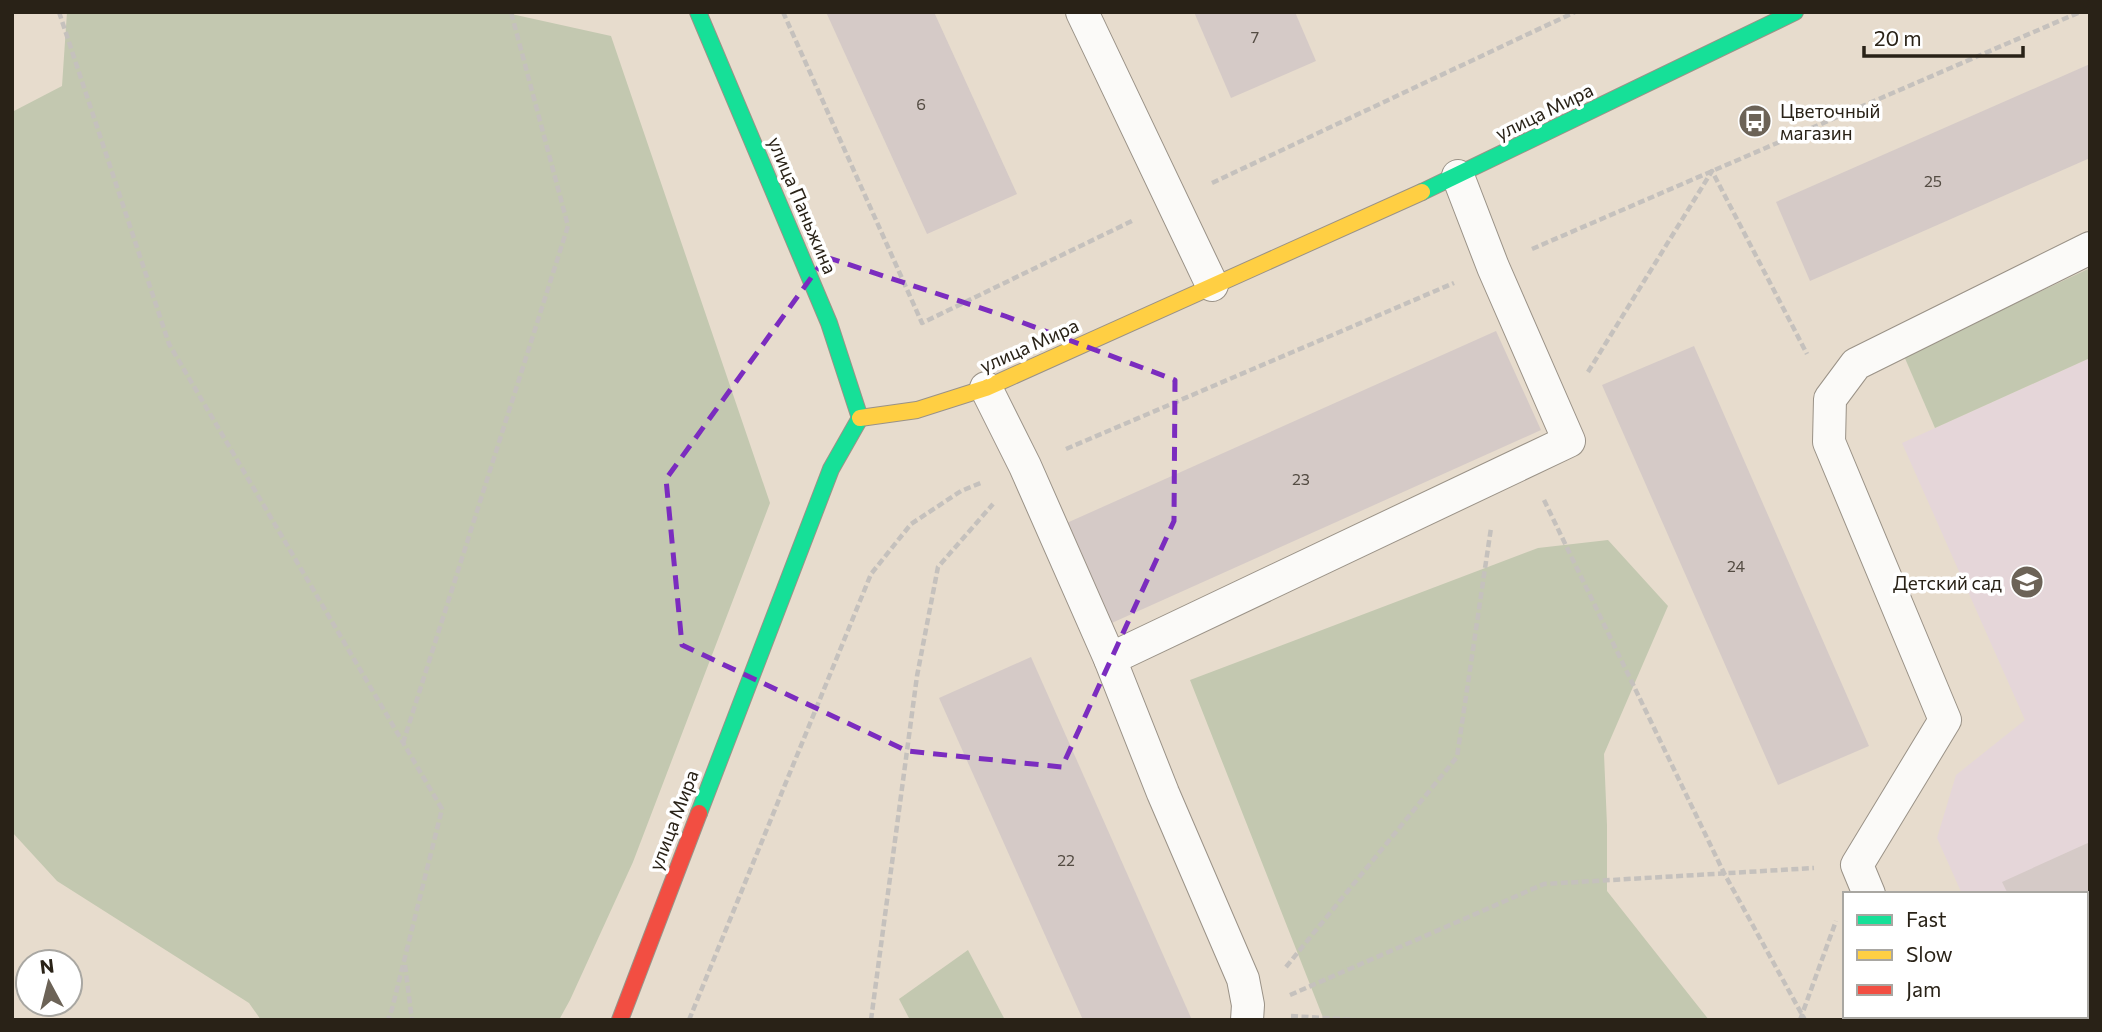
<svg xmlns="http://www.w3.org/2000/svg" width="2102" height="1032" font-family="Commissioner,sans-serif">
<rect width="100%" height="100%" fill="#e7dccd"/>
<polygon fill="#e5d6d9" points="2090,358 2090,1020 2019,1020 2018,1016 2086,1016 2086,894 1962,894 1937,838 1956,775 2025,720 1902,443"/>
<g fill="#c3c8b0">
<polygon points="67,12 502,12 611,36 770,503 633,862 570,1000 559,1020 261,1020 249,1003 57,881 12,832 12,112 62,86"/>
<polygon points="2090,268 2090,358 1935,428 1904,356"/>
<polygon points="1608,540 1668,606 1604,754 1607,825 1607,891 1709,1020 1324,1020 1190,680 1538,548"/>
<polygon points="968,950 1005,1020 910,1020 899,999"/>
</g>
<g fill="#d5cac7">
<polygon points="826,12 934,12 1017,194 927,234"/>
<polygon points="1194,12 1295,12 1316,61 1231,98"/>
<polygon points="2090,64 2090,158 1810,281 1776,202"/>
<polygon points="1496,331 1541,430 1105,626 1060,526"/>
<polygon points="1694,346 1869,746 1778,785 1602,385"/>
<polygon points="1031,657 1192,1020 1083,1020 939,698"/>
<polygon points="2090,842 2090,907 2086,908 2086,894 2008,894 2002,882"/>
</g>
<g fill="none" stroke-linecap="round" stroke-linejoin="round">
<defs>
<g id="lane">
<polyline points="1082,12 1212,285"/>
<polyline points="986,388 1025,466 1110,659 1163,793 1243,979 1248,1005 1247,1020"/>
<polyline points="1110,659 1569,441 1493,267 1458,176"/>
<polyline points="1869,894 1857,865 1945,720 1829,442 1830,399 1856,364 2090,248"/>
<polyline points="1921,1016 1923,1020"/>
</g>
<g id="fast">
<polyline points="698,12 829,323 860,418"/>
<polyline points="1422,192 1795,12"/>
<polyline points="699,813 831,469 860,418"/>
</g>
<polyline id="slow" points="860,418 917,410 986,388 1422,192"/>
<polyline id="jam" points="620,1020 699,813"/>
</defs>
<use href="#lane" stroke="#9a9287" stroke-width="34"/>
<use href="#fast" stroke="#9a9287" stroke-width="18"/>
<use href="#slow" stroke="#9a9287" stroke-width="18"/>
<use href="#jam" stroke="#9a9287" stroke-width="18"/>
<g stroke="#c5c1bd" stroke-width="4.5" stroke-dasharray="7 3.5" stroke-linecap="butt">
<polyline points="59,12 169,344 442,809 392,1009 388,1020"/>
<polyline points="783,12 922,323 1134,220"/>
<polyline points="1212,183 1575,12"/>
<polyline points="1532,249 2080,12"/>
<polyline points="1588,372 1712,171 1807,354"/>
<polyline points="1066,449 1454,283"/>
<polyline points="1544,500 1724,873 1805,1020"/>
<polyline points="403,743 568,226 511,12"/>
<polyline points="405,965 412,1020"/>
<polyline points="1286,967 1457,757 1491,528"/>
<polyline points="1290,995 1544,884 1814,868"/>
<polyline points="1291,1016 1356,1020"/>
<polyline points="689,1020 871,574 911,524 961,491 983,482"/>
<polyline points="871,1020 917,676 938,567 993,504"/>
<polyline points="1800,1020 1836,921"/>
</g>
<use href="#lane" stroke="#fbfaf8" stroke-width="32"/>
<use href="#fast" stroke="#16e098" stroke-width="16"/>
<use href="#slow" stroke="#ffcf43" stroke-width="16"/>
<use href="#jam" stroke="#f24e42" stroke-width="16"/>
</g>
<path fill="none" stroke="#7b2cbf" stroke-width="5" stroke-dasharray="14 9" stroke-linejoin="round" d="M826,257L1005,316L1175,380L1174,521L1062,767L907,751L682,645L666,479Z"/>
<defs>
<symbol id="bus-disc" viewBox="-11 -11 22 22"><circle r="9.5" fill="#6c6357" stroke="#fff"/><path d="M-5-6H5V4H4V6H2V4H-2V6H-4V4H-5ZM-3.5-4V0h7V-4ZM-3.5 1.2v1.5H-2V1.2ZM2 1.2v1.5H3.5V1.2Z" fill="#fff"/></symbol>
<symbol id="school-disc" viewBox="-11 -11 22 22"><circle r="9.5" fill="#6c6357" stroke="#fff"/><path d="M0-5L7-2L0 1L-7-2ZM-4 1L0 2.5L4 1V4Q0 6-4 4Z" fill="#fff"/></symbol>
</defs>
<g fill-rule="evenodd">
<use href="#bus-disc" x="1736" y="102" width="38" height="38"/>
<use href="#school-disc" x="2008" y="563" width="38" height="38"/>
</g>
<g text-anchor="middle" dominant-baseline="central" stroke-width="7" stroke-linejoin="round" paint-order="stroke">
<g font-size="16" fill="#544c43">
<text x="1255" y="36">7</text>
<text x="921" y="103">6</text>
<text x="1933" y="180">25</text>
<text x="1301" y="478">23</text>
<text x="1736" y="565">24</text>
<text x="1066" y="859">22</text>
</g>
<g font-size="19" fill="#292217" stroke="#fff" text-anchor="start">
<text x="1780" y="110">Цветочный<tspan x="1780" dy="22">магазин</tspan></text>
<text x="2002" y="582" text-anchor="end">Детский сад</text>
</g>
<g font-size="19" fill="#292217" stroke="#fff">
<text transform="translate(1544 111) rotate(-26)">улица Мира</text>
<text transform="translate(803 205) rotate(67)">улица Паньжина</text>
<text transform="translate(1029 345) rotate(-24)">улица Мира</text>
<text transform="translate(673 820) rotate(-69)">улица Мира</text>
</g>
</g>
<rect width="2102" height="1032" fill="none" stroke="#292217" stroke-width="28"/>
<rect x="1843" y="892" width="245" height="126" fill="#ffffff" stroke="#a9a7a2" stroke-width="2"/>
<rect x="1857" y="915" width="35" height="10" fill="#16e098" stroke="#a9a7a2" stroke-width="2"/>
<text x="1906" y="927" font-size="21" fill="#292217">Fast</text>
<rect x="1857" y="950" width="35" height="10" fill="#ffcf43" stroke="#a9a7a2" stroke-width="2"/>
<text x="1906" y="962" font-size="21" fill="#292217">Slow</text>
<rect x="1857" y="985" width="35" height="10" fill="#f24e42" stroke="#a9a7a2" stroke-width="2"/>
<text x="1906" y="997" font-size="21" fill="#292217">Jam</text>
<g transform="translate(49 983) rotate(353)"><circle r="33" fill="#ffffff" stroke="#a9a7a2" stroke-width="2"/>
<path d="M0-5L12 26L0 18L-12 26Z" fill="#6c6357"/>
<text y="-10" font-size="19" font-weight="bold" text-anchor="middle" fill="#292217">N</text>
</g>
<path d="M1864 46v10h159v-10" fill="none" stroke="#292217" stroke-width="3.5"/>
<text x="1874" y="46" font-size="21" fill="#292217" stroke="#ffffff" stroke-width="5" paint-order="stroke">20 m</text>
</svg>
